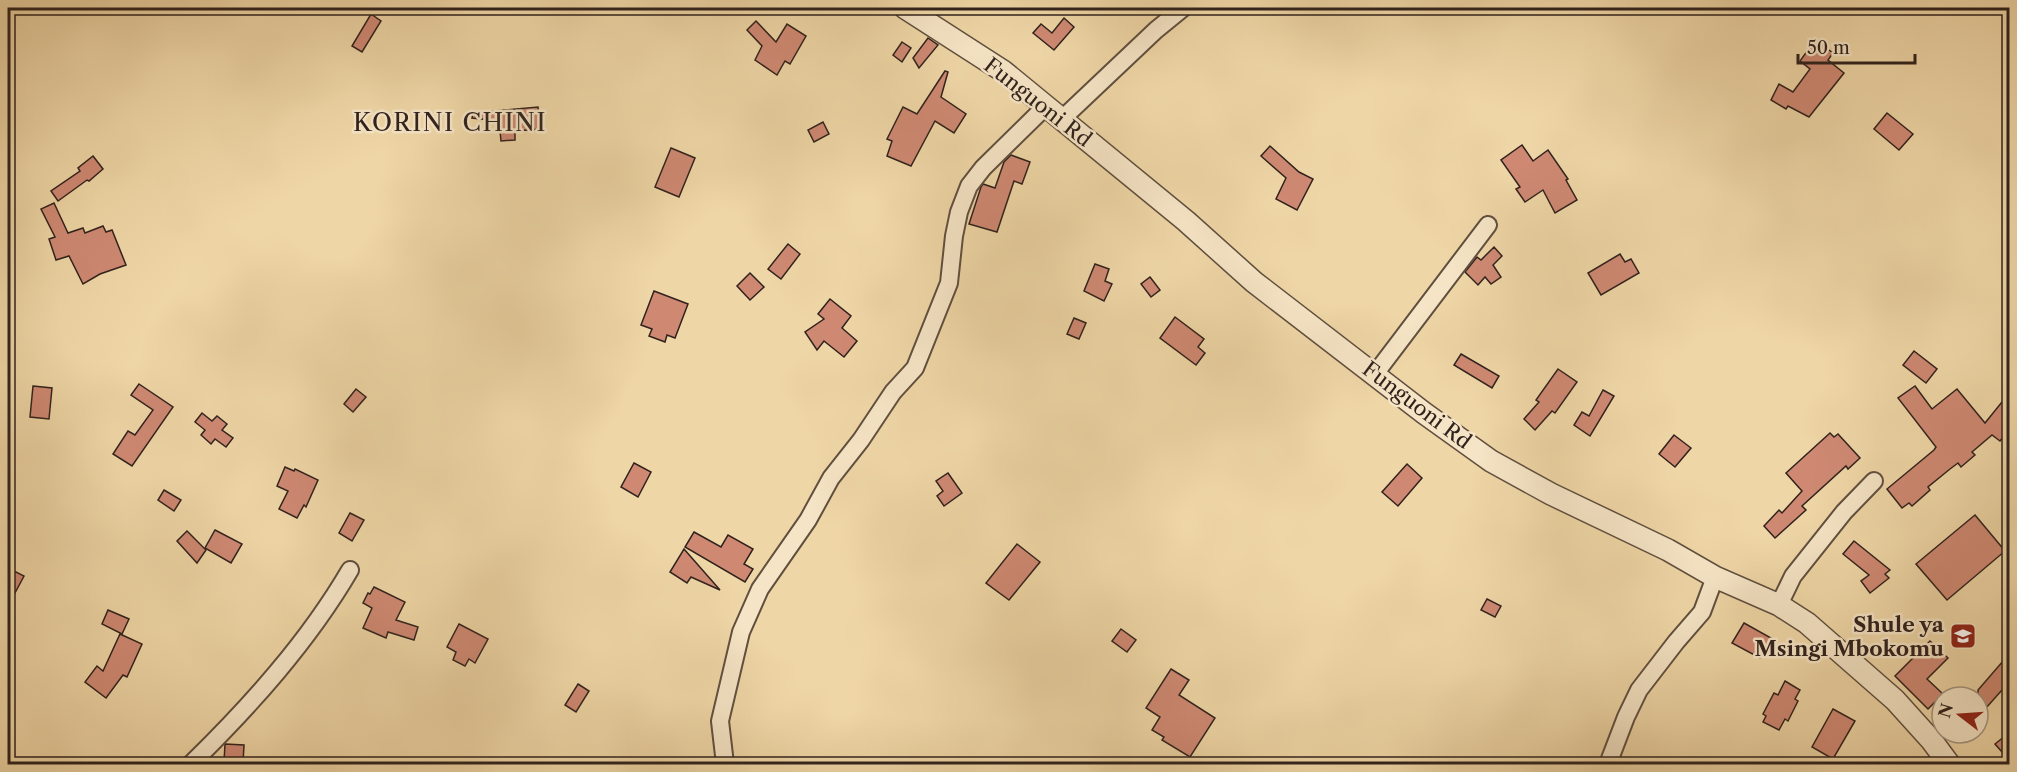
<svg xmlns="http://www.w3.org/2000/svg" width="2017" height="772" font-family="'Libre Caslon Text',serif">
<rect width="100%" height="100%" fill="#efd6a6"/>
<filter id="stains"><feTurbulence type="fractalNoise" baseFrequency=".00333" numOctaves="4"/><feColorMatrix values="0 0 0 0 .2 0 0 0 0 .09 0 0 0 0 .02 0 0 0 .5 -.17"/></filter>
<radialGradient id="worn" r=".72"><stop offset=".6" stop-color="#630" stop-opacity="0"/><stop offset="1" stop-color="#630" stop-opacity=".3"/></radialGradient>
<g fill="#cf8973" stroke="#30221d" stroke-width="1.5">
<polygon points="371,14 381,21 362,52 352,46"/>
<polygon points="1064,18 1074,27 1054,50 1033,33 1041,24 1052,33"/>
<polygon points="756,21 776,42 787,24 806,36 790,64 785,61 777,75 755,60 762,46 747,30"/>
<polygon points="928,38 938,45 919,68 913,58"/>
<polygon points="1815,40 1833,53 1828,60 1844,73 1809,117 1788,106 1786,109 1771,100 1779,84 1793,92 1810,69 1800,61"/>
<polygon points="902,42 911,48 902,62 893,55"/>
<polygon points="945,71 948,72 941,97 966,114 954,133 935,121 911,166 887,156 892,141 887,139 903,107 917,114"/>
<polygon points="538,107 540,129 515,131 515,140 501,141 499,121 472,118 473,113"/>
<polygon points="1887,113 1913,134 1899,150 1874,129"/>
<polygon points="823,122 829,134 814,142 808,130"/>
<polygon points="1522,145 1533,161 1548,150 1568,179 1566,180 1577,200 1555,213 1543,190 1525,202 1516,189 1520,187 1501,160"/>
<polygon points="1270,146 1299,172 1313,179 1297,210 1276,199 1286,178 1261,156"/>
<polygon points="671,148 695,158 679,197 655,187"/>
<polygon points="1011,155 1030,162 1022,184 1014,181 997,232 969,224 981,187 983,184 995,188 1004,162"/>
<polygon points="93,156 103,169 89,181 87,180 58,201 51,191 80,171 78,168"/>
<polygon points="54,203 68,233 83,228 85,233 103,226 106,232 112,230 126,265 100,274 83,284 69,256 56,260 49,239 55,237 41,209"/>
<polygon points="788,244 800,254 781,279 768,269"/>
<polygon points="1494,247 1502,256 1493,265 1501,277 1491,284 1485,277 1478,285 1465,272 1477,257 1481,260"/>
<polygon points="1620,254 1625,262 1631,259 1639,273 1601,295 1588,273"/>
<polygon points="1095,264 1109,269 1105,281 1112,284 1104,301 1084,291"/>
<polygon points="750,273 764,287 750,300 737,286"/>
<polygon points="1150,277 1160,290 1151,297 1141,284"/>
<polygon points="654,291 688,304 675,338 667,335 665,342 649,336 652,329 641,325"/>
<polygon points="830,299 851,316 842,328 857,341 844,357 824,341 817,350 805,332 824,319 818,314"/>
<polygon points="1175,317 1204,339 1198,347 1205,353 1196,365 1160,338"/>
<polygon points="1074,318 1086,323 1079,339 1067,334"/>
<polygon points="1914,351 1937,369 1926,383 1903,365"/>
<polygon points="1461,354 1499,376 1492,388 1454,365"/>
<polygon points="1558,369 1577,382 1555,413 1552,411 1535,430 1524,419 1539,402 1536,400"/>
<polygon points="139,384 173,407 132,466 113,454 128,431 135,435 153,410 131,395"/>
<polygon points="33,386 52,388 49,419 30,417"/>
<polygon points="1915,386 1932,409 1957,389 1985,423 2010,392 2010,429 2000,441 1992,435 1972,452 1975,455 1961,467 1958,463 1950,469 1928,487 1930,490 1912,506 1909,503 1902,508 1887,489 1934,450 1936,447 1898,398"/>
<polygon points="356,389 366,397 353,412 344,404"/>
<polygon points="1603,390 1614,396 1590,436 1574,425 1582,412 1589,416"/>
<polygon points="202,413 212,421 217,416 227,424 222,430 233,438 226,447 215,439 211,444 201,435 205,430 195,422"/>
<polygon points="1830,433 1834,437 1838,434 1860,458 1848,469 1846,466 1802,506 1806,510 1775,538 1764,526 1779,510 1782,513 1802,491 1786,473"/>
<polygon points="1674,435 1691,448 1675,467 1659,454"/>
<polygon points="634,463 651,472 638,497 621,487"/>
<polygon points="1407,464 1422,478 1398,506 1382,492"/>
<polygon points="285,467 294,471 295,469 318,480 306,507 304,505 297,518 279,509 288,491 277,486"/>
<polygon points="948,473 962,493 944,506 937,496 943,491 936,481"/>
<polygon points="164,490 181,500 174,511 158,500"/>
<polygon points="350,513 364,520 352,541 339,533"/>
<polygon points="1975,515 2005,551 1947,600 1916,564"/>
<polygon points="215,530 242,544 231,563 205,548"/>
<polygon points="187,531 206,550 197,563 177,541"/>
<polygon points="694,532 721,547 728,535 753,549 744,564 753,569 745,582 685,547"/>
<polygon points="1854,541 1890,570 1885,574 1889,578 1870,593 1861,581 1869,575 1843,554"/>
<polygon points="1017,544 1040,562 1009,600 986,583"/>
<polygon points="684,549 720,590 691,577 687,583 670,572"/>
<polygon points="8,568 24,576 8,606"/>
<polygon points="374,587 405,602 396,620 418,627 414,640 388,632 386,638 363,628 372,608 363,603 368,593 370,594"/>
<polygon points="1487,599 1501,606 1495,617 1481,610"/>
<polygon points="108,610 129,619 122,634 102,624"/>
<polygon points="1744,623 1771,638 1760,658 1732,643"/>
<polygon points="459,624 488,639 475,663 469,659 465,666 453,660 456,652 447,647"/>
<polygon points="1121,629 1136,640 1127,652 1112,641"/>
<polygon points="120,634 142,644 127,677 123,675 106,698 85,682 97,666 103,671"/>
<polygon points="1930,641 1948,658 1927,679 1943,694 1928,709 1895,676"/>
<polygon points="2010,653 2010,681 1978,717 1978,690"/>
<polygon points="1171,669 1189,680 1179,695 1215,718 1190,757 1162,740 1164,737 1152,730 1160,717 1146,708"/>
<polygon points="1785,681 1800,690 1795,699 1798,701 1788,721 1785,719 1779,730 1763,722 1766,716 1763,714 1774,693 1778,695"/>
<polygon points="578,684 589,691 576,712 565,705"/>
<polygon points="1833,709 1855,721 1833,759 1812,747"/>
<polygon points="2010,732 2010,761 1995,744"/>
<polygon points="225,744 244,745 243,763 224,762"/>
</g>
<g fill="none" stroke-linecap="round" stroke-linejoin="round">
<defs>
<g id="minor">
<polyline points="1062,119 1156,30 1183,8"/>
<polyline points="1375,374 1488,225"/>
<polyline points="1779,605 1793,576 1844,512 1874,481"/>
<path d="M191,764C250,706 308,642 350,570"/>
<polyline points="725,764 720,721 741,632 760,589 808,520 831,478 861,440 893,392 915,368 949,283 954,236 959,212 969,186 983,168 1046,106"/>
<polyline points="1608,764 1626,717 1639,690 1676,642 1702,612 1715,577"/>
</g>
<polyline id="tertiary" points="905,8 1003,71 1186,221 1254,282 1424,413 1491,461 1551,494 1668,550 1715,577 1779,605 1807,623 1895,700 1932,741 1949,764"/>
</defs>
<use href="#minor" stroke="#604f3f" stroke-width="20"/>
<use href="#tertiary" stroke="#604f3f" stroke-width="24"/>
<use href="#minor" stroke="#f5e4c5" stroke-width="16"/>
<use href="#tertiary" stroke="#f5e4c5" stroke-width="21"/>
</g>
<defs>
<symbol id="school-square" viewBox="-11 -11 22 22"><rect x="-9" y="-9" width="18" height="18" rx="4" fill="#8f2418" stroke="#f5e4c5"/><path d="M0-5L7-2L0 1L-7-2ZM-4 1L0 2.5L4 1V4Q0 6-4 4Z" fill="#fff"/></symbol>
</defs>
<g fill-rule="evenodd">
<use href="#school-square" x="1948" y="621" width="30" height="30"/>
</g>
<g text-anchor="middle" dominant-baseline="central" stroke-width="5" stroke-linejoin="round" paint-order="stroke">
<g font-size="21" fill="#30221d" stroke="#f5e4c5">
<text transform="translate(1038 102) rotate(38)">Funguoni Rd</text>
<text transform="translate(1417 405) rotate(37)">Funguoni Rd</text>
</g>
<g font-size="21" font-weight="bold" fill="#30221d" stroke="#f5e4c5" text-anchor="end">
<text x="1944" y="624">Shule ya<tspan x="1944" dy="24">Msingi Mbokomu</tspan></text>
</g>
<g font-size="24" letter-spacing="1.5" fill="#30221d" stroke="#f5e4c5">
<text x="450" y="122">KORINI CHINI</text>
</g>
</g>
<rect width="2017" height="772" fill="none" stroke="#efd6a6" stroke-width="30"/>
<rect x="9" y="9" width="1999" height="754" fill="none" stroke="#30221d" stroke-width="3"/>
<rect x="15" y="15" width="1987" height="742" fill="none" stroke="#30221d" stroke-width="1.5"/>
<g transform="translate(1960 715) rotate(287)"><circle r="28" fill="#f5e4c5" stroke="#a69682" stroke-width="1.5"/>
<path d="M0-4.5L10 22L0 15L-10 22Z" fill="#8f2418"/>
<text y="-9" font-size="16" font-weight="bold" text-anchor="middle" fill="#30221d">N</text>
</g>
<path d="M1798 54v9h117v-9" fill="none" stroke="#30221d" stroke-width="3"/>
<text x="1807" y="54" font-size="18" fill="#30221d" stroke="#f5e4c5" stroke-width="4.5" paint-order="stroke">50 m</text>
<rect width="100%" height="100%" filter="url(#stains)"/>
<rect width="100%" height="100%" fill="url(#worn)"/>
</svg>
